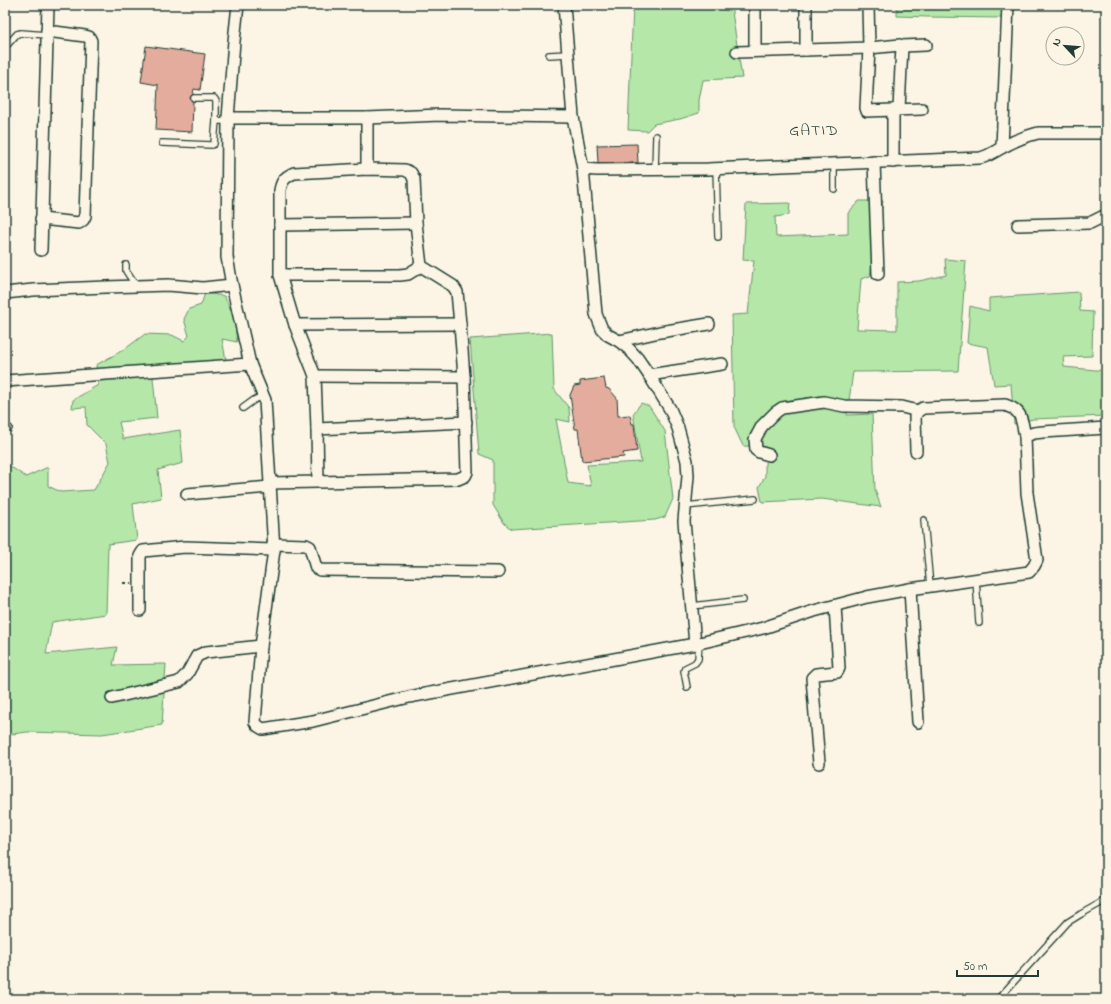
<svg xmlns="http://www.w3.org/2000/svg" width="1111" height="1004" font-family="'Indie Flower',sans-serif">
<rect width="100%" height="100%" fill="#fcf5e5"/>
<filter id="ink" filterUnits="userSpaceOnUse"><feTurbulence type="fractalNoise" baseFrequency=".025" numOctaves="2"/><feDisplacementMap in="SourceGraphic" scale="8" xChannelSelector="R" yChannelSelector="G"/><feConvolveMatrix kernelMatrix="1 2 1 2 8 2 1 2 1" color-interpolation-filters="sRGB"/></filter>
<g filter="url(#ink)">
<g fill="#b4e7a8" stroke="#6a926e">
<polygon points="633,5 731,5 742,78 703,80 699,100 699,113 680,119 654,124 647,131 628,130"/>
<polygon points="897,5 1002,5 1003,18 929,17 897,16"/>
<polygon points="859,201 883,201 870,276 861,279 857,329 897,330 897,282 919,281 946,275 945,259 966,261 958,371 853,372 847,415 872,414 875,490 881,507 822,499 762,502 759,487 765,476 765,447 743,446 734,427 732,315 748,314 754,261 743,260 746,204 790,203 789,215 775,217 776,237 848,234 848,213"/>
<polygon points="1079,292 1080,311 1093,312 1092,356 1063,357 1064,367 1106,371 1106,416 1033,419 1014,424 1011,384 994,385 988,347 967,343 970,306 989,311 989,298"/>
<polygon points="205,293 224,296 234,316 237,342 222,339 226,360 168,366 153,378 157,418 119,422 123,439 180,430 183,463 158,470 161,498 133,504 137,540 108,544 106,614 52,622 46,654 117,647 113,665 166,664 162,725 102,734 27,732 5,735 5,463 26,477 48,467 48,486 61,492 94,490 110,462 106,444 87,425 86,407 72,408 73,400 98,385 96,365 125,349 145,334 172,335 184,341 189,336 184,319 189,309 201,305"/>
<polygon points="552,333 554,389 569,408 570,422 556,419 568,483 591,486 587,465 641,462 633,414 641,403 649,406 665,431 673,499 665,517 655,520 511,529 504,523 493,505 493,460 479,454 470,339"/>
</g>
<g fill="#e4ac9c" stroke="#1f3d34">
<polygon points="146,46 205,54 200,90 194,89 193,94 191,96 190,98 191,100 193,102 192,132 156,130 158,85 141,82"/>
<polygon points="637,144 638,163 598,163 597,145"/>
<polygon points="604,378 606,388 609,389 617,398 618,416 630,415 632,424 634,424 637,451 623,453 624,457 582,461 578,429 575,429 570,395 574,386 580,385 580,381"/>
</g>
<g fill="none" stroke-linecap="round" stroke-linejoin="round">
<defs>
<g id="lane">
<polyline points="8,44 17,34 21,33 47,35"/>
<polyline points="549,55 568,54"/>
<polyline points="194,98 214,98 216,101 216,121 228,121"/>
<polyline points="162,143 212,145 214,144 216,121"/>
<polyline points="834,164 834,189"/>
<polyline points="716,168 718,237"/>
<polyline points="655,169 656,136"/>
<polyline points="126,265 126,271 136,286"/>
<polyline points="243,408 254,400 263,396"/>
<polyline points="5,428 9,428"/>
<polyline points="685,506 755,499"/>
<polyline points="924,520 930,586"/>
<polyline points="976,580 979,623"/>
<polyline points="692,606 743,600"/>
<polyline points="687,687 684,671 685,668 695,663 698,659 699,643"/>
<polyline points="998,999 1068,922 1081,914 1106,900"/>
</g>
<g id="street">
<polyline points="238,5 234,41 228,118 227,257 232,285 250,364 265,400 274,550 261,646 255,722 258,726 263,729 313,721 409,697 695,644 763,628 814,611 867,597 910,589 1029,572 1034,566 1037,560 1027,493 1025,436 1034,433 1043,432 1106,428"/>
<polyline points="564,5 573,117 583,169 596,314 602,329 608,335 619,341 629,349 638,359 649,375 670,409 678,428 687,461 688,476 684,521 695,644"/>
<polyline points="755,5 755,51"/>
<polyline points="806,5 806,50"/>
<polyline points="868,5 869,48 866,108 867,111 893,110 893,162"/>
<polyline points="902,46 926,45"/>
<polyline points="737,52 869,48 900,45 902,46 899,109"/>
<polyline points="893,110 922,109"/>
<polyline points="228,118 367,118 440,115 573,117"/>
<polyline points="1002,147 1008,5"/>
<polyline points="874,162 878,274"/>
<polyline points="367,169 367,118"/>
<path d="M583,169L597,170L708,169L980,158C989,156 995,151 1003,147C1014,141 1026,136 1038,133H1106"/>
<polyline points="41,219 79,223 83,220 85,216 91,41 89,37 85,36 47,31"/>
<polyline points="280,225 416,223"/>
<polyline points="1018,225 1090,223 1106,215"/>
<polyline points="41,250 48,5"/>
<polyline points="280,275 400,275 408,274 421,266"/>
<polyline points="5,293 33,290 106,287 168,285 203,288 232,285"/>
<polyline points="295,325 460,324"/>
<polyline points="619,341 660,332 709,324"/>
<polyline points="649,375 722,364"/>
<polyline points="315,376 464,377"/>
<polyline points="5,381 250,364"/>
<polyline points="317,429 466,422"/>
<path d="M916,451L915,416L918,411L923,408L1005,405C1023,411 1021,419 1025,436"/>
<polyline points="769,455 759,452 756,450 755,439 762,426 776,412 782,408 824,402 844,406 902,407 918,411"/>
<path d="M270,483L458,479L465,476L467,472L464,377L460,324L457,292L453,286L421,266L416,223L414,179L411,173L405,170L367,169L294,173C285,177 282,180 280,190V275L295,325L315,376L317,429L318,482"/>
<polyline points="187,494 270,487"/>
<polyline points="273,544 306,545 310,547 316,568 320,570 498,572"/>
<polyline points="910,589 918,722"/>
<polyline points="140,610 140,556 143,551 185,547 274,550"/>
<polyline points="112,698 179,682 187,674 197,656 206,652 261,646"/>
<polyline points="819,763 812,678 816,674 837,672 839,668 835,606"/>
</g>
</defs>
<use href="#lane" stroke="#1f3d34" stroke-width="8"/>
<use href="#street" stroke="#1f3d34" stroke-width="14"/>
<polyline stroke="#1f3d34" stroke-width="2" stroke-dasharray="4 3" stroke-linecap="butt" points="123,583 131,583"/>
<use href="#lane" stroke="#fcf5e5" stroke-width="5.5"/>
<use href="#street" stroke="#fcf5e5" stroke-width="11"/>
</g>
</g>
<g text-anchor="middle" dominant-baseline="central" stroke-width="3" stroke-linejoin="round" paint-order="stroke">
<g font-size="16" letter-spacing="1" fill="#1f3d34" stroke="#fcf5e5">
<text x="814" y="131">GATID</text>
</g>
</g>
<rect width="1111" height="1004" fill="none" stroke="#fcf5e5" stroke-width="20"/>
<rect x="10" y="10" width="1091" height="984" fill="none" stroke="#1f3d34" stroke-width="1.5" filter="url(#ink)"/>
<g transform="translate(1065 46) rotate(296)"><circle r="19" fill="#fcf5e5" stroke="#a4ab9e"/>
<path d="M0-3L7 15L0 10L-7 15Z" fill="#1f3d34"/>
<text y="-6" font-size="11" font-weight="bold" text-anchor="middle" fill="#1f3d34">N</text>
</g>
<path d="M957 970v6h81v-6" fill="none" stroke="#1f3d34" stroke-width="2"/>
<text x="963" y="970" font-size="12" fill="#1f3d34" stroke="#fcf5e5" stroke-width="3" paint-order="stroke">50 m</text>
</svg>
